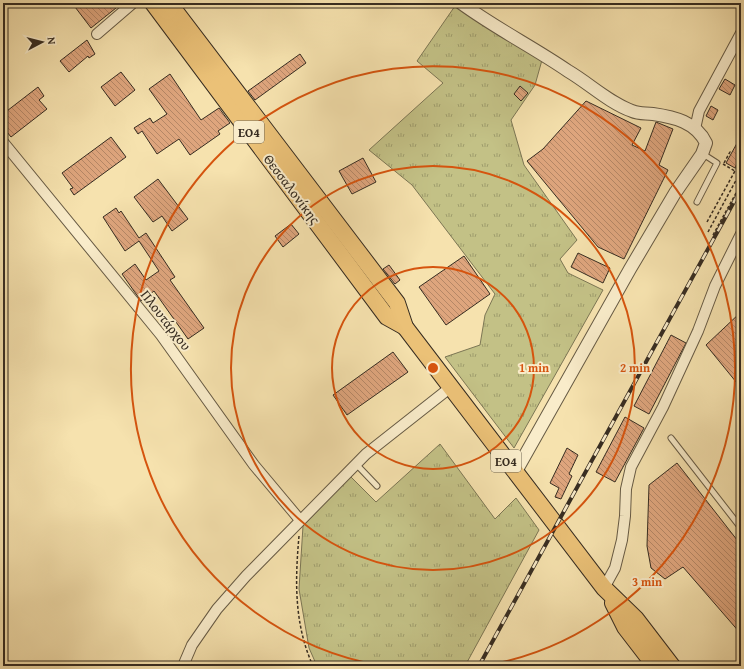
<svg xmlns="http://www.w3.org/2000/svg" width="744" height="669" font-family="'Gentium Book Plus',serif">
<defs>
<pattern id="grass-tufts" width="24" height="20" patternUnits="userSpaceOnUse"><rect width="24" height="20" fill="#c3c186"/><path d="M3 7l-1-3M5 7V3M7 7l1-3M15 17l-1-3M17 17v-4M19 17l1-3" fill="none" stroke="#9f9d6d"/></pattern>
<pattern id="building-back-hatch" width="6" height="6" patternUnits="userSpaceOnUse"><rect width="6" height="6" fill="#dea57d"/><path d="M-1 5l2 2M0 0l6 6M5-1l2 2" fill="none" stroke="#b58766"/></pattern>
</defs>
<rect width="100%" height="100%" fill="#f6e2ae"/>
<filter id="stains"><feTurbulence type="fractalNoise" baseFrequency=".005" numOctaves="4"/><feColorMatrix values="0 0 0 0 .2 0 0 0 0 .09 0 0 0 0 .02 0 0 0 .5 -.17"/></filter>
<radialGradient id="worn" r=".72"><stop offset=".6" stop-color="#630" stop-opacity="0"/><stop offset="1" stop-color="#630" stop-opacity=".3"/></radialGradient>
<g fill="url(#grass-tufts)" stroke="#7c7654">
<polygon points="455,6 542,60 535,85 511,120 524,165 577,240 560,259 568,273 603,290 514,448 445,357 480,345 485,315 495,294 412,185 369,150 443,83 417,61"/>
<polygon points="440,444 495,519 516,498 539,530 465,666 317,666 309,648 299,589 303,526 350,476 376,502"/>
</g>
<g fill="url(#building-back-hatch)" stroke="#362c21">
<polygon points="72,3 112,3 116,8 91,28"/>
<polygon points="87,40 95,54 89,58 88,56 69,72 60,61"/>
<polygon points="300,54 306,63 255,100 248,91"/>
<polygon points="121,72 135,90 115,106 101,87"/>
<polygon points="170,74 201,120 219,108 230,123 218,131 220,134 190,155 179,139 157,154 142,131 138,134 134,128 150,118 153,123 167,114 149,89"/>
<polygon points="725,79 735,85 730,95 719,89"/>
<polygon points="520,86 528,93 521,101 514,94"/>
<polygon points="38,87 44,96 39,100 47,109 11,137 3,127 3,114"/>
<polygon points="586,101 641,128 632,145 645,151 656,122 673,129 659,165 668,170 624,259 598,247 527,161 543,149"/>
<polygon points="711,106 718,110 713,120 706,116"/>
<polygon points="741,136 741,156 735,168 726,163"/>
<polygon points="111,137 126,157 74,195 70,189 73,188 62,173"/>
<polygon points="363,158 376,182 352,194 339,171"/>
<polygon points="158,179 188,219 172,231 162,216 153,222 134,197"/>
<polygon points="116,208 119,213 121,211 139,238 146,233 175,277 170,280 204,328 188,339 154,291 141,301 122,274 135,264 146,280 159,271 139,241 125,251 103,217"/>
<polygon points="291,224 299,234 283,247 275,236"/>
<polygon points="578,253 610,268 603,283 571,267"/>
<polygon points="464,256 490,294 446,325 419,287"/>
<polygon points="389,265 400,280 395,284 383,269"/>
<polygon points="741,312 741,388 706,345"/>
<polygon points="671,335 686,343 649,414 634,406"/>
<polygon points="393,352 408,372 347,415 333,395"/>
<polygon points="625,417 644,428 615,482 596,472"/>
<polygon points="567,448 578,455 569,474 572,476 561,499 555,497 559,488 550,483"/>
<polygon points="677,463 741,545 741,634 683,567 665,579 651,568 647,546 649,485"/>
</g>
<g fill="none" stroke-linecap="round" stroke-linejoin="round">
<defs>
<g id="service">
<polyline points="697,202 717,163 703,154"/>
<polyline points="671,438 741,528"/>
<polyline points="356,464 377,486"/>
</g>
<g id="minor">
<polyline points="97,34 133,3"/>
<polyline points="695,129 699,111 741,33"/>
<polyline points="3,142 161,335 254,465 300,520"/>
<polyline points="604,588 615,568 622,540 625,516 626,489 631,467 663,407 698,331 715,286 741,234"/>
<polyline points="183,666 192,645 217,609 246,576 366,454 451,387"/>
</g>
<path id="tertiary" d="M461,3C495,28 533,47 568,71C590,84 608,102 632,111C639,114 645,113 653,114C674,117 696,122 706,143L702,154L675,193L630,269L515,473"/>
<g id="primary">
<polyline points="153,3 387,317 405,327"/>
<polyline points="169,3 397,303 405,327 604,588 636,619 672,666"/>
<polyline points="613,603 625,627 655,666"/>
</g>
</defs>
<use href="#service" stroke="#665a44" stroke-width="7"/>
<use href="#minor" stroke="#665a44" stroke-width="12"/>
<use href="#tertiary" stroke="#665a44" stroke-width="14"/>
<use href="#primary" stroke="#362c21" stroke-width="18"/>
<g stroke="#362c21" stroke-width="1.5" stroke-dasharray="3 2" stroke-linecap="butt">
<polyline points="740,158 741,159"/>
<polyline points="724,163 730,152 731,153"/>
<polyline points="723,164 735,171"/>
<polyline points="707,222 741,160"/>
<polyline points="708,232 741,171"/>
<polyline points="713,235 741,184"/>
<path d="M299,536C295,581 294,624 313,666"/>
</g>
<use href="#service" stroke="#f9ecca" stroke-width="5"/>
<use href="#minor" stroke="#f9ecca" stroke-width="10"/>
<use href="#tertiary" stroke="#f9ecca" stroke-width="12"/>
<use href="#primary" stroke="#ebc177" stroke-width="16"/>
<defs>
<polyline id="rail" points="479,666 741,189"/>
</defs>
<use href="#rail" stroke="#362c21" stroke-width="4"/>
<use href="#rail" stroke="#f9ecca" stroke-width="2.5" stroke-dasharray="8" stroke-linecap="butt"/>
</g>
<g fill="none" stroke="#d6540e" stroke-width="2">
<circle cx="433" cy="368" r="101"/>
<circle cx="433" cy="368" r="202"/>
<path d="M383 666A302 302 0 1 1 483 666"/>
</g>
<g text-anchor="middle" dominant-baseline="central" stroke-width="4" stroke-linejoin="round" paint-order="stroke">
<g fill="#f9ecca" stroke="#706654" stroke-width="1">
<rect x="234" y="121" width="30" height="22" rx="3"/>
<rect x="491" y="450" width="30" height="22" rx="3"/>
</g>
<g font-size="13" font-weight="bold" fill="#362c21">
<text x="249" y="132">ΕΟ4</text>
<text x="506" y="461">ΕΟ4</text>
</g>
<g font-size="14" fill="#362c21" stroke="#f9ecca">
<text transform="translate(292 189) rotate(53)">Θεσσαλονίκης</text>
<text transform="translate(166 320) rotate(52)">Πλουτάρχου</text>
</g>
</g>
<circle cx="433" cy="368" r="6" fill="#d6540e" stroke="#f9ecca" stroke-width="2"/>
<g font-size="12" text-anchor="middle" font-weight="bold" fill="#d6540e" stroke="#f9ecca" stroke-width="4" stroke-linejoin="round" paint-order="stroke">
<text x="534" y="372">1 min</text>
<text x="635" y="372">2 min</text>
<text x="647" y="586">3 min</text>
</g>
<rect width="744" height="669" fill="none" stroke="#f6e2ae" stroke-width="16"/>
<rect x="4" y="4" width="736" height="661" fill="none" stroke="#362c21" stroke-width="2"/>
<rect x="8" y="8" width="728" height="653" fill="none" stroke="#362c21"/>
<g transform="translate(42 42) rotate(83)" stroke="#f9ecca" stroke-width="3" paint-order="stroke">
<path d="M0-3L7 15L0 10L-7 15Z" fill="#362c21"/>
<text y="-6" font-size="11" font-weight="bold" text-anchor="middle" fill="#362c21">N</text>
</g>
<rect width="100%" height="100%" filter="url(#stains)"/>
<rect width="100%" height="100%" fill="url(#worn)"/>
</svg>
